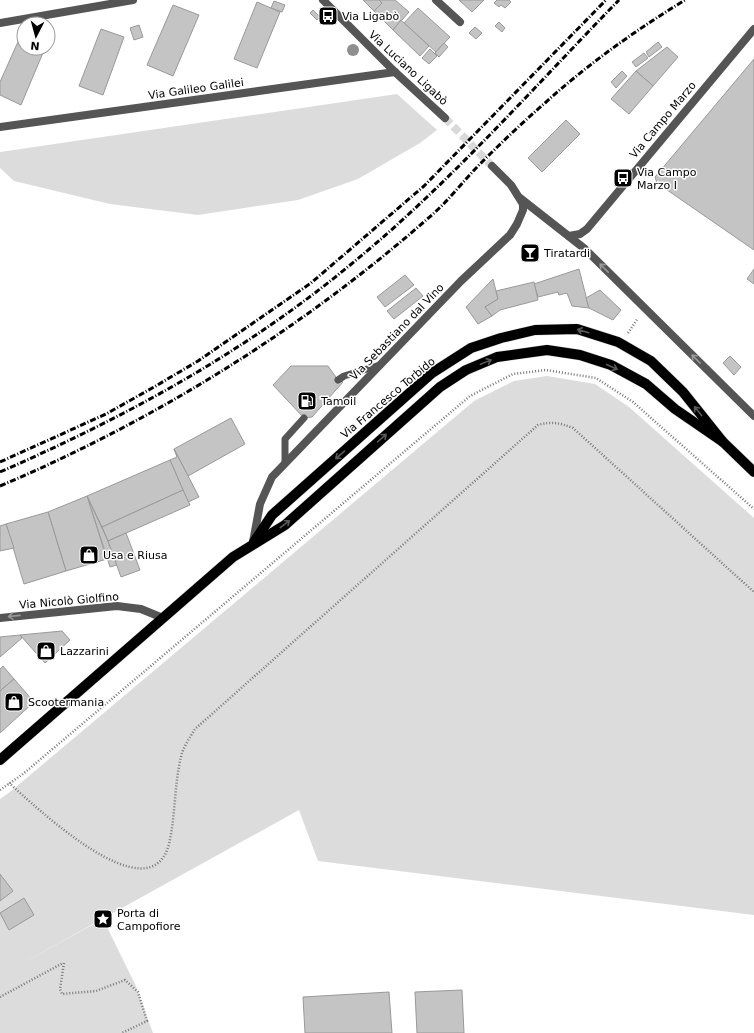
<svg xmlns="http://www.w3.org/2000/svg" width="754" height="1033" font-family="'DejaVu Sans',sans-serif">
<rect width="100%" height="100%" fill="#fff"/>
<g fill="#dcdcdc">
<polygon points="397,94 437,130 420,143 358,179 298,200 198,215 110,204 14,181 0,168 0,152"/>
<polygon points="547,376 595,384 629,407 754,518 754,915 318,861 299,810 10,970 103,919 135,984 153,1033 0,1033 0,799 10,792 474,401 514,381"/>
</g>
<g fill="#c4c4c4" stroke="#999">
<polygon points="363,0 379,0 382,3 374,11"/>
<polygon points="379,0 395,0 409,12 393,30 374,11 382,3"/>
<polygon points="459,0 484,0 472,12"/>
<polygon points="497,0 509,0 511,2 505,8 501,5 499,7 494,3"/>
<polygon points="274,1 285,5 282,12 271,8"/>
<polygon points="257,2 280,12 257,68 234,59"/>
<polygon points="173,5 199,15 173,76 147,65"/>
<polygon points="418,8 450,37 436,52 404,23"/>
<polygon points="313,10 320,17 317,20 310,13"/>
<polygon points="401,20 429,46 420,56 393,30"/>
<polygon points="499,22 505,28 502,32 495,26"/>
<polygon points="139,25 143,37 134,40 130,28"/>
<polygon points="475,27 482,33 476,39 469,33"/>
<polygon points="101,29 124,37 103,95 79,86"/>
<polygon points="21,35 24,36 24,48 45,48 21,105 0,95 0,82"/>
<polygon points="658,42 662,47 649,57 646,52"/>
<polygon points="444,43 448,47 439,57 435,53"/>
<polygon points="667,47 678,57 653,86 636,71"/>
<polygon points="430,49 437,56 429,64 422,58"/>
<polygon points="644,53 648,58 636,67 632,62"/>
<polygon points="754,59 754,250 657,183 655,177"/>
<polygon points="622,71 627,76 616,88 611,82"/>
<polygon points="636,71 653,86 629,114 611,99"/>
<polygon points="566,120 580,134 542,172 528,158"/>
<polygon points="579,269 589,308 572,306 567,293 559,295 558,292 538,297 534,284"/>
<polygon points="754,269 754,284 747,279"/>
<polygon points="405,275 414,285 385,307 377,297"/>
<polygon points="493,279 498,299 485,307 492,316 478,324 466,307"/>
<polygon points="534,282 538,300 500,310 492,316 485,307 498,299 496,291"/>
<polygon points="416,288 423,296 394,319 387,311"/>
<polygon points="600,290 621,310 613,320 589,308 586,298"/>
<polygon points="730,356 741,367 734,375 723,363"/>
<polygon points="291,366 328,366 338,380 343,382 312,417 304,418 273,385"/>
<polygon points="231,418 245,444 188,476 174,449"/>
<polygon points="174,449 199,497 188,502 170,460 177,457"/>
<polygon points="170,460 183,490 102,527 87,496"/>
<polygon points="183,490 190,505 108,541 102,527"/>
<polygon points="87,496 108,541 117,565 110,567"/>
<polygon points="87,496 107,559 66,571 48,512"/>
<polygon points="48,512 66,571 24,584 6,524"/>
<polygon points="6,524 14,548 0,551 0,526"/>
<polygon points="126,533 140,570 121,577 108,541"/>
<polygon points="62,631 70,640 45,663 20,635"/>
<polygon points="20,635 22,638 0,657 0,637"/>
<polygon points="3,666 14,679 0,691 0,669"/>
<polygon points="14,679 34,702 0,733 0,691"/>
<polygon points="0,874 13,891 0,901"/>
<polygon points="24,898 34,915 9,930 0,913"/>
<polygon points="462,990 464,1033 417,1033 415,992"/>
<polygon points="389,992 392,1033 305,1033 303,997"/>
</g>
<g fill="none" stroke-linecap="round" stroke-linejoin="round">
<polyline stroke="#d9d9d9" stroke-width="8" stroke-dasharray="8 4" stroke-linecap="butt" points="445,118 492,166"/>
<defs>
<g id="primary">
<polyline points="254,542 272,515 432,373 471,348 501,338 535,330 577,329 618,342 651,361 683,392 723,442 754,472"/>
<polyline points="0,760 233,557 285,525 440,387 466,370 497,357 547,350 580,355 611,365 646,384 675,409 723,442"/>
</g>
</defs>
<use href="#primary" stroke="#dbdbdb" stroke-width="11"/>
<g stroke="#777" stroke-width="2.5" stroke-dasharray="1 2" stroke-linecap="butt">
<polyline points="628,333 638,318"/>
<path d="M9,783C34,805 150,917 169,844C176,814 174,782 182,753C185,745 190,737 195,729L538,425C552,421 560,423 573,428L754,592"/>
<polyline points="0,790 23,774 470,396 513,374 546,370 596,378 633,402 754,509"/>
<polyline points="64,963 60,989 62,994 96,991 125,980 138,992 147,1021 122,1033"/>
<polyline points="0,997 63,963"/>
</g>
<g stroke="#555" stroke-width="7">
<polyline points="338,380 344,376 380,365"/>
<polyline points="285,463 285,439 304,418"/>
</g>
<g stroke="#555" stroke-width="8">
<polyline points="323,0 395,72 445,118"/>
<polyline points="436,0 460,22"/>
<polyline points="0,23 133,0"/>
<polyline points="0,127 395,72"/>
<polyline points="520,198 585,249 754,416"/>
<polyline points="569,236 580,234 587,229 754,29"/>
<polyline points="253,542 260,504 272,477 461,281 510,235 517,224 523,210 523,204 511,185 492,166"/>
<polyline points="0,618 117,606 141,609 163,618"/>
</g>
<use href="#primary" stroke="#000" stroke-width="10"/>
<g stroke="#000" stroke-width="3" stroke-dasharray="6 2 1 2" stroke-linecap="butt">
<polyline points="0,462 106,414 154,387 198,361 311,283 424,186 606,0"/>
<path d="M0,472C128,416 247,351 355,261C451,182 533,88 619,0"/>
<path d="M0,486C158,419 305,327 433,214C450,199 464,180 480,164C501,143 523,122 545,103C588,64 636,30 685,0"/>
</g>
</g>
<circle fill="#8f8f8f" cx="353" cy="50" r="6"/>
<defs><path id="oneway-shaft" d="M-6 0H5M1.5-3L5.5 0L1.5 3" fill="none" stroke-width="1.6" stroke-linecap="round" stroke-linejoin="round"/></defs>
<g stroke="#999">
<use href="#oneway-shaft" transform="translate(604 268) rotate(-135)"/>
<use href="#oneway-shaft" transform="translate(696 359) rotate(-135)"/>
<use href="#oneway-shaft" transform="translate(14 616) rotate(174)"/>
</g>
<g stroke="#595959">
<use href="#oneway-shaft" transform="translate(583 331) rotate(-164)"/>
<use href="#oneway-shaft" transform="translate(486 362) rotate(-22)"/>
<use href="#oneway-shaft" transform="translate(612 367) rotate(24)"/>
<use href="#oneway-shaft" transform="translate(698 411) rotate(-129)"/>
<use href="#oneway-shaft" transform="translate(382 438) rotate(-42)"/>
<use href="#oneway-shaft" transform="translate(340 455) rotate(139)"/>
<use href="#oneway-shaft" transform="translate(285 524) rotate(-37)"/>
</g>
<defs>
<symbol id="bus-square" viewBox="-11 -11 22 22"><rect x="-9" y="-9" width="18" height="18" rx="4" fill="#000" stroke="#fff"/><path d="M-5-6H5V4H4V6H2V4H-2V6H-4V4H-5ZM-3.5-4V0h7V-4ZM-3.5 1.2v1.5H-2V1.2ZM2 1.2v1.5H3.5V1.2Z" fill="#fff"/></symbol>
<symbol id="bar-square" viewBox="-11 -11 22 22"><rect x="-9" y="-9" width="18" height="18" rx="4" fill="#000" stroke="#fff"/><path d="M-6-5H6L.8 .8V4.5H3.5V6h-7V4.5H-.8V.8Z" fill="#fff"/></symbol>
<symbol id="fuel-square" viewBox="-11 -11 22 22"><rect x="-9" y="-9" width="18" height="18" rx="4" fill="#000" stroke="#fff"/><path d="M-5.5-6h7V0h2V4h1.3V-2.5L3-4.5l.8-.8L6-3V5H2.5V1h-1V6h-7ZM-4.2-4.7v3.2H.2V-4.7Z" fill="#fff"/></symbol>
<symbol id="shop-square" viewBox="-11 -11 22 22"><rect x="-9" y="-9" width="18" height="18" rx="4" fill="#000" stroke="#fff"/><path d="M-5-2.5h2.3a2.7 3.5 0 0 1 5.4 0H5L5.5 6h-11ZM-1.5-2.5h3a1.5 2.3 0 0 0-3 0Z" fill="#fff"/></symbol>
<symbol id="sight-square" viewBox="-11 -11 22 22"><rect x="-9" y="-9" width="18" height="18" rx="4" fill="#000" stroke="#fff"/><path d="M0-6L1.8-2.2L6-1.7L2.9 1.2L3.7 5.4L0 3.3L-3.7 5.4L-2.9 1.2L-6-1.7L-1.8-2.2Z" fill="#fff"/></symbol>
</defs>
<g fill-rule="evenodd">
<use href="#bus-square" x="317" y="5" width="22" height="22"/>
<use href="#bus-square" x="612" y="167" width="22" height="22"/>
<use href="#bar-square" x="519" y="242" width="22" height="22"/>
<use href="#fuel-square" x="296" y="390" width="22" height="22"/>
<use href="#shop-square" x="78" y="544" width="22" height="22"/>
<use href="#shop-square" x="35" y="640" width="22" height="22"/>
<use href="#shop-square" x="3" y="691" width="22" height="22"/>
<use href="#sight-square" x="92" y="908" width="22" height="22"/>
</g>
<g text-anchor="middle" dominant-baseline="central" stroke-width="3" stroke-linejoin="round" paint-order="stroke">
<g font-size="11" fill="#000" stroke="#fff" text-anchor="start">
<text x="342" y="16">Via Ligabò</text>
<text x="637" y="172">Via Campo<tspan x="637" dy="13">Marzo I</tspan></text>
<text x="544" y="253">Tiratardi</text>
<text x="321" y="401">Tamoil</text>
<text x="103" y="555">Usa e Riusa</text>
<text x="60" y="651">Lazzarini</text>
<text x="28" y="702">Scootermania</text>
<text x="117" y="913">Porta di<tspan x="117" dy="13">Campofiore</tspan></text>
</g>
<g font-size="11" fill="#000" stroke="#fff">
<text transform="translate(408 68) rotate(43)">Via Luciano Ligabò</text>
<text transform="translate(196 89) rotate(-8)">Via Galileo Galilei</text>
<text transform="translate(663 120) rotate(-50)">Via Campo Marzo</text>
<text transform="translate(397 332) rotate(-46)">Via Sebastiano dal Vino</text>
<text transform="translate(388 398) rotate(-40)">Via Francesco Torbido</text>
<text transform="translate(69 601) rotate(-5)">Via Nicolò Giolfino</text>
</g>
</g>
<g transform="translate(36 36) rotate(186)"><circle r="19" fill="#ffffff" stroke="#999999"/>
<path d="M0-3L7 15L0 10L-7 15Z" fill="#000000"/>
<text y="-6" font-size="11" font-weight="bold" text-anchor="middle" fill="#000000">N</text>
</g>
</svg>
